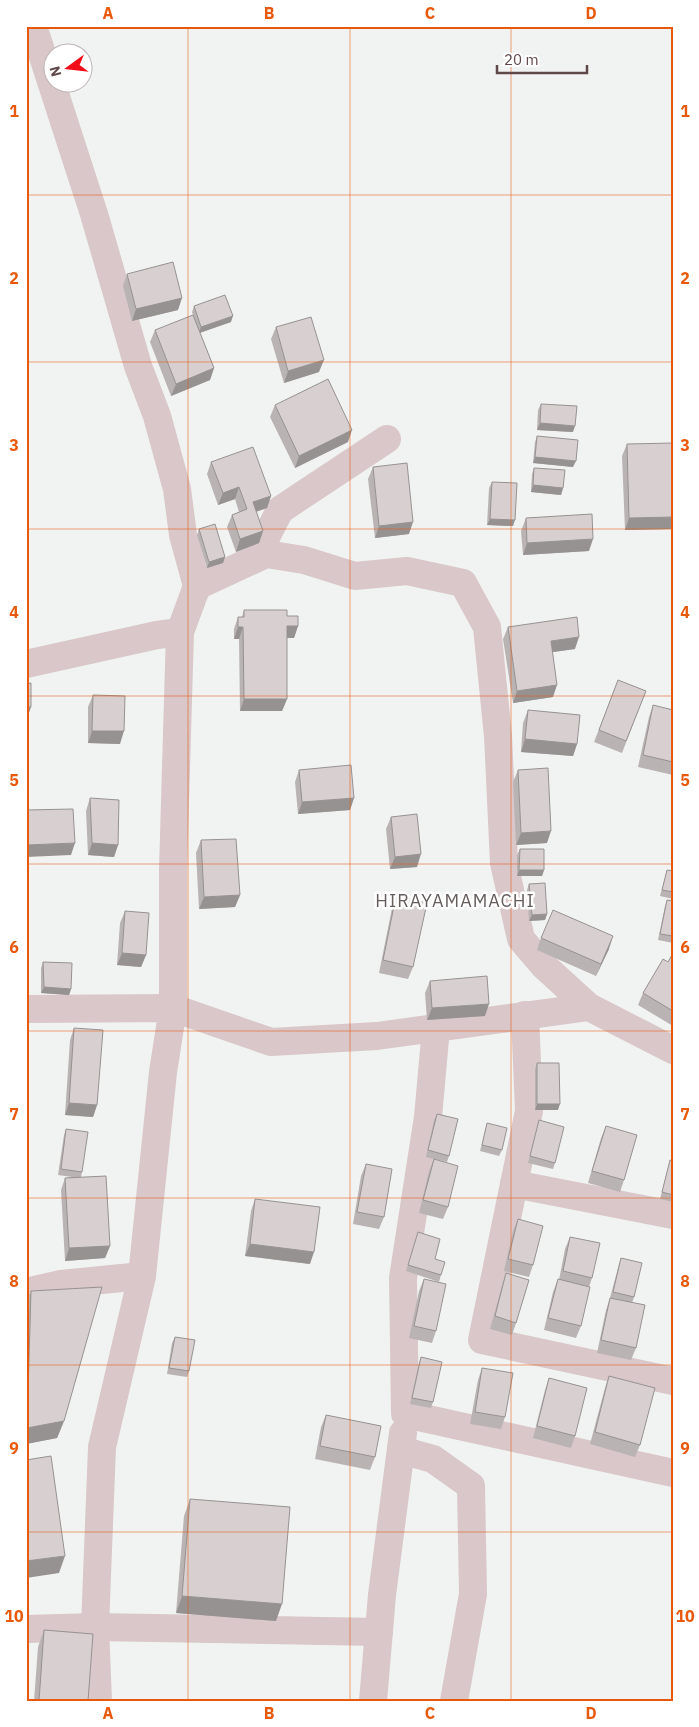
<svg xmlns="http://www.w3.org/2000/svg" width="699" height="1727" font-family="'IBM Plex Sans',sans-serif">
<rect width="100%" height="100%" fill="#f1f3f2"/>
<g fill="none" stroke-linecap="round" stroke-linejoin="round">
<g stroke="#d9c7c9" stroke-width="28">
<polyline points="33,26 94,214 138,366 157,416 177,489 183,535 197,586 180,632 173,870 173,1008 163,1072 142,1276 102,1447 95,1627 98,1701"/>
<polyline points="255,559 280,510 387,439"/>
<polyline points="197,586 266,554 304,560 355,576 407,571 463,583 487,627 498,736 504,863 521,939 544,966 589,1007 673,1050"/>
<polyline points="26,664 157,635 180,632"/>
<polyline points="26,1009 173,1008 271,1042 377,1036 589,1007"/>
<polyline points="525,1015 529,1111 482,1340 673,1381"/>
<polyline points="436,1028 428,1117 403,1278 405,1414 673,1473"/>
<polyline points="514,1184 673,1215"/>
<polyline points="26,1292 61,1284 142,1276"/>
<polyline points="401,1450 433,1459 471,1486 473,1594 454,1701"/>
<polyline points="26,1629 95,1627 379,1632"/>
<polyline points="373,1701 382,1595 403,1433"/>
</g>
</g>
<g fill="#bab3b3">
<polygon points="127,274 178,310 132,321 123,286"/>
<polygon points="194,306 231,322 200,333 214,368 210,380 171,396 150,342 155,330 195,321 192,312"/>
<polygon points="276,327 319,372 284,383 271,339"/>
<polygon points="541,404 573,432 537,430 538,410"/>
<polygon points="275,405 348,442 295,468 270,417"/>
<polygon points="537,436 573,467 533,463 535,442"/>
<polygon points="627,444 671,529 625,530 622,456"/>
<polygon points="211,462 271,496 267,508 256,512 263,531 259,543 236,552 227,527 232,515 239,512 235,499 218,505 207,474"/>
<polygon points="373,467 409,534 375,538 368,479"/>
<polygon points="534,468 563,488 561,495 531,492 532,474"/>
<polygon points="492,482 513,526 487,525 489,488"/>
<polygon points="526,518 589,551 523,555 521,531"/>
<polygon points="199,529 225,557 223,563 207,568 197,535"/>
<polygon points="244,610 287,616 298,626 294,638 287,638 287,699 282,711 240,711 239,639 234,639 234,629 238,617 242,617"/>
<polygon points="508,627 575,649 553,652 553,697 513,703 503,639"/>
<polygon points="618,680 646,691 622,753 594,742"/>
<polygon points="93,695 120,744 88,743 88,707"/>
<polygon points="653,705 673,710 673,775 638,767 649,717"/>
<polygon points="528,710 577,744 573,756 521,752 523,723"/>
<polygon points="299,770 354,798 350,810 298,814 295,782"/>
<polygon points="518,770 547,843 516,845 513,782"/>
<polygon points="90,798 118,845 114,857 88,855 86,811"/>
<polygon points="391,817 417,867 390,869 386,829"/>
<polygon points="201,840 240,895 235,907 199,909 196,853"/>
<polygon points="520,849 544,870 542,876 517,876 517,855"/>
<polygon points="667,870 673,871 673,899 660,896"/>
<polygon points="529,884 547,914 545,920 529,921 527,890"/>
<polygon points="396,896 413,967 408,979 379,973 392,908"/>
<polygon points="667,900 673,901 673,943 658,940 665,906"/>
<polygon points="125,911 146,955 141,967 117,965 120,923"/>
<polygon points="541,938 609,949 596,976 537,950"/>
<polygon points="673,953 673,1026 638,1005 643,993 668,962"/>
<polygon points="43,962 71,989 69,995 41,993 41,968"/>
<polygon points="430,981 485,1016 427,1020 425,993"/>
<polygon points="74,1028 97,1105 93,1117 65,1115 70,1040"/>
<polygon points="537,1063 558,1110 535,1110 535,1069"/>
<polygon points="437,1114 449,1156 447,1162 426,1157 434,1120"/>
<polygon points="539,1120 555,1163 553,1169 528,1163"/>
<polygon points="487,1123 502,1150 499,1156 480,1151"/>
<polygon points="606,1126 624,1180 620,1192 588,1183 601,1138"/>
<polygon points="66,1129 82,1172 81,1177 110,1246 105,1258 65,1261 61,1190 65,1178 72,1177 58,1175 64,1135"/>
<polygon points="434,1159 448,1207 443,1219 419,1213 429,1171"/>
<polygon points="670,1160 673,1161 673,1202 660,1199"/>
<polygon points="366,1164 384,1217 379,1229 353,1224 361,1176"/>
<polygon points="255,1199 310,1264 245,1256 251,1211"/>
<polygon points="518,1219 533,1265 529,1277 504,1271 513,1231"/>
<polygon points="418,1232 435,1259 441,1275 439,1282 406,1271"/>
<polygon points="570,1237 592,1278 589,1287 581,1326 576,1338 544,1330 553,1292 558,1279 559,1280 565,1249"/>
<polygon points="621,1258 634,1297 632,1303 636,1348 631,1360 597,1353 606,1310 610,1298 619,1264"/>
<polygon points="506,1273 516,1323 512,1335 490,1329 502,1286"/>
<polygon points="424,1279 436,1331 432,1343 409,1338 419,1291"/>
<polygon points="31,1291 64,1421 57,1438 26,1444 26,1304"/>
<polygon points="175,1337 189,1371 187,1377 167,1374 172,1343"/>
<polygon points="421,1357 433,1402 431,1408 410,1404 419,1363"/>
<polygon points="482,1368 505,1417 501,1429 470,1424 478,1380"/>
<polygon points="609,1376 640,1445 635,1457 590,1444 605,1388"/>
<polygon points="549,1378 575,1436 571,1448 533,1438 545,1390"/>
<polygon points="326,1415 375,1457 370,1470 315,1459 321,1427"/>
<polygon points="190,1499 276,1621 176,1613 184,1516"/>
<polygon points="44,1630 88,1701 34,1701 38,1647"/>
</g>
<g fill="#979292">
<polygon points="182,298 178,310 132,321 136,309"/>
<polygon points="233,316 231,322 199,333 201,327"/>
<polygon points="324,360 319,372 284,383 288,371"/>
<polygon points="214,368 210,380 171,396 176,384"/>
<polygon points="540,423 575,426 573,432 537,430"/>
<polygon points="352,430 348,442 295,468 299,456"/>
<polygon points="535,457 576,461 573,467 533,463"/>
<polygon points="533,485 563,488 561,495 531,492"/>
<polygon points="239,487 235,499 218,505 223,493"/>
<polygon points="271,496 267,508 249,514 253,502"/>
<polygon points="673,517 673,526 671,529 625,530 629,518"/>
<polygon points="490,519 515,520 513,526 487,525"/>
<polygon points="413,522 409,534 375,538 379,526"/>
<polygon points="263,531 259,543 236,552 240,539"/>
<polygon points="593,539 589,551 523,555 527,543"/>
<polygon points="225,557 223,563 207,568 209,562"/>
<polygon points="287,626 298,626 294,638 282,638"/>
<polygon points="238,627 243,627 239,639 234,639"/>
<polygon points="579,637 575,649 546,653 551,641"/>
<polygon points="557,685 553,697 513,703 517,691"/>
<polygon points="244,699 287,699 282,711 240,711"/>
<polygon points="26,707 31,707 27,719 26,719"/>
<polygon points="92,731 124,731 120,744 88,743"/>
<polygon points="525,739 577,744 573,756 521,752"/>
<polygon points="354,798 350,810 298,814 302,802"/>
<polygon points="551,831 547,843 516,845 521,833"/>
<polygon points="75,843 71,855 26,857 26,845"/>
<polygon points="92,843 118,845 114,857 88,855"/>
<polygon points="421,854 417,867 390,869 395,857"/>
<polygon points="519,870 544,870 542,876 517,876"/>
<polygon points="240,895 235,907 199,909 204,897"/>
<polygon points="547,914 545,920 529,921 532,915"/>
<polygon points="613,936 609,949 596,976 601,964"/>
<polygon points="122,953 146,955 141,967 117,965"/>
<polygon points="44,987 71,989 69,995 41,993"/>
<polygon points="489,1004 485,1016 427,1020 432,1008"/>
<polygon points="69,1103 97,1105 93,1117 65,1115"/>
<polygon points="537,1104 560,1104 558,1110 535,1110"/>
<polygon points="250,1244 314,1252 310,1264 245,1256"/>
<polygon points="110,1246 105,1258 65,1261 69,1248"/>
<polygon points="64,1421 57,1438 26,1444 26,1431 27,1428"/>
<polygon points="65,1556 59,1573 26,1578 26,1561"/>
<polygon points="182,1596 282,1604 276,1621 176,1613"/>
</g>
<g fill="#d8d0d0" stroke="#979292">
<polygon points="173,262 182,298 136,309 127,274"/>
<polygon points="225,295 233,316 201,327 194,306"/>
<polygon points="193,315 214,368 176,384 155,330"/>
<polygon points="311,317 324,360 288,371 276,327"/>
<polygon points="328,379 352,430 299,456 275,405"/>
<polygon points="541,404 577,406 575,426 540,423"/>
<polygon points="537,436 578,440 576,461 535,457"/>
<polygon points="673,443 673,517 629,518 627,444"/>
<polygon points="253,447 271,496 253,502 263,531 240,539 232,515 247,509 239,487 223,493 211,462"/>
<polygon points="407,463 413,522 379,526 373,467"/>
<polygon points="534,468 565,470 563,488 533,485"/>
<polygon points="492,482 517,483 515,520 490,519"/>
<polygon points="592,514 593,539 527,543 526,518"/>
<polygon points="215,524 225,557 209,562 199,529"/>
<polygon points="244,610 287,610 287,616 298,616 298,626 287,626 287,699 244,699 243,627 238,627 238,617 244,617"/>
<polygon points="577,617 579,637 551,641 557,685 517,691 508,627"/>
<polygon points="618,680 646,691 626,741 599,730"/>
<polygon points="31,683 31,707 26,707 26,684"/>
<polygon points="93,695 125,696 124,731 92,731"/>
<polygon points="653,705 673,710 673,762 643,755"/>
<polygon points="528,710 580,715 577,744 525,739"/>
<polygon points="351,765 354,798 302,802 299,770"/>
<polygon points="548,768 551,831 521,833 518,770"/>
<polygon points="90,798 119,800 118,845 92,843"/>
<polygon points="73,809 75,843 26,845 26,810"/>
<polygon points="417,814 421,854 395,857 391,817"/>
<polygon points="236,839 240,895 204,897 201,840"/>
<polygon points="520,849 544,849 544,870 519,870"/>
<polygon points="667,870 673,871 673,892 662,890"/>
<polygon points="545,883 547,914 532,915 529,884"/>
<polygon points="396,896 427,903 413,967 383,960"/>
<polygon points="667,900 673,901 673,936 660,934"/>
<polygon points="553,910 613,936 601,964 541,938"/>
<polygon points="125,911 149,913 146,955 122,953"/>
<polygon points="673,953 673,1011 643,993 663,959 668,962"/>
<polygon points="43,962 72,963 71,989 44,987"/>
<polygon points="487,976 489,1004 432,1008 430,981"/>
<polygon points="74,1028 103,1030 97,1105 69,1103"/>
<polygon points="537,1063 559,1063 560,1104 537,1104"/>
<polygon points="437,1114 458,1119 449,1156 428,1150"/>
<polygon points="539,1120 564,1127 555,1163 530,1156"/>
<polygon points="487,1123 507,1128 502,1150 482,1145"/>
<polygon points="606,1126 637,1135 624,1180 592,1171"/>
<polygon points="66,1129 88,1132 82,1172 61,1169"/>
<polygon points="434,1159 458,1166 448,1207 423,1200"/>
<polygon points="670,1160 673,1161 673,1195 662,1192"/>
<polygon points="366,1164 392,1169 384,1217 357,1212"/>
<polygon points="106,1176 110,1246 69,1248 65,1178"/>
<polygon points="255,1199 320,1207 314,1252 250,1244"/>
<polygon points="518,1219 543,1226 533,1265 508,1259"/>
<polygon points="418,1232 440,1239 435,1259 445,1262 441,1275 408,1265"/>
<polygon points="570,1237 600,1243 592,1278 563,1271"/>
<polygon points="621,1258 642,1263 634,1297 613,1292"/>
<polygon points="506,1273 529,1280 516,1323 495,1316"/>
<polygon points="424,1279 446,1284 436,1331 414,1326"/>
<polygon points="558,1279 590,1287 581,1326 548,1318"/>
<polygon points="102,1287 64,1421 27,1428 31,1291"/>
<polygon points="610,1298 645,1305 636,1348 601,1340"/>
<polygon points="175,1337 195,1340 189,1371 169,1368"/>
<polygon points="421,1357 442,1362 433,1402 412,1398"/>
<polygon points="482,1368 513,1373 505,1417 475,1412"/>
<polygon points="609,1376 655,1388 640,1445 595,1432"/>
<polygon points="549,1378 587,1388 575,1436 537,1426"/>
<polygon points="326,1415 381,1426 375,1457 320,1446"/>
<polygon points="51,1456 65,1556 26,1561 26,1460"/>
<polygon points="190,1499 290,1507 282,1604 182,1596"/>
<polygon points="44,1630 93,1634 88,1701 39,1701"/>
</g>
<path fill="none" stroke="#e8590c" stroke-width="1" stroke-opacity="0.55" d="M188,26V1701M350,26V1701M511,26V1701M26,195H673M26,362H673M26,529H673M26,696H673M26,864H673M26,1031H673M26,1198H673M26,1365H673M26,1532H673"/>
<g text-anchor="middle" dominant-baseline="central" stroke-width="5" stroke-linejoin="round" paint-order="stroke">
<g font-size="18" letter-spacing="1" fill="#665d5d" stroke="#fff">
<text x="455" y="900">HIRAYAMAMACHI</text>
</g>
</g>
<rect width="699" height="1727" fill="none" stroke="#ffffff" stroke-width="55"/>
<g transform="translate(68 68) rotate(255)"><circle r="24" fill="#ffffff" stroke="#bfb5b7"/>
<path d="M0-4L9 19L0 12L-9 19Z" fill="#f10d17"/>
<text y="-8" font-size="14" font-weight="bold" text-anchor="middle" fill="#60474a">N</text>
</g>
<path d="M497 65v8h90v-8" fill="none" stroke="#60474a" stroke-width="2.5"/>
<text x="504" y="65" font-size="15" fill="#60474a" stroke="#ffffff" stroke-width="4" paint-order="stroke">20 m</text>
<rect x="28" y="28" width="644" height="1672" fill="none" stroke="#e8590c" stroke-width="2"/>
<g font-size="16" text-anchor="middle" font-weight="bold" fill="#e8590c">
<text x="108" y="19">A</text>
<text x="269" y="19">B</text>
<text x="430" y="19">C</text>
<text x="591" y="19">D</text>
<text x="14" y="117">1</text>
<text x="685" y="117">1</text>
<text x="14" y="284">2</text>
<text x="685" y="284">2</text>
<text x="14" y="451">3</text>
<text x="685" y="451">3</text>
<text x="14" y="618">4</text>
<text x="685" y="618">4</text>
<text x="14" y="786">5</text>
<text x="685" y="786">5</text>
<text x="14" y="953">6</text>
<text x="685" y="953">6</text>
<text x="14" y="1120">7</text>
<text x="685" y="1120">7</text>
<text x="14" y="1287">8</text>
<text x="685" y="1287">8</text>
<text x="14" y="1454">9</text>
<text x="685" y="1454">9</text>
<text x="14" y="1622">10</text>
<text x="685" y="1622">10</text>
<text x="108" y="1719">A</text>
<text x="269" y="1719">B</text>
<text x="430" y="1719">C</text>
<text x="591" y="1719">D</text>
</g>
</svg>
